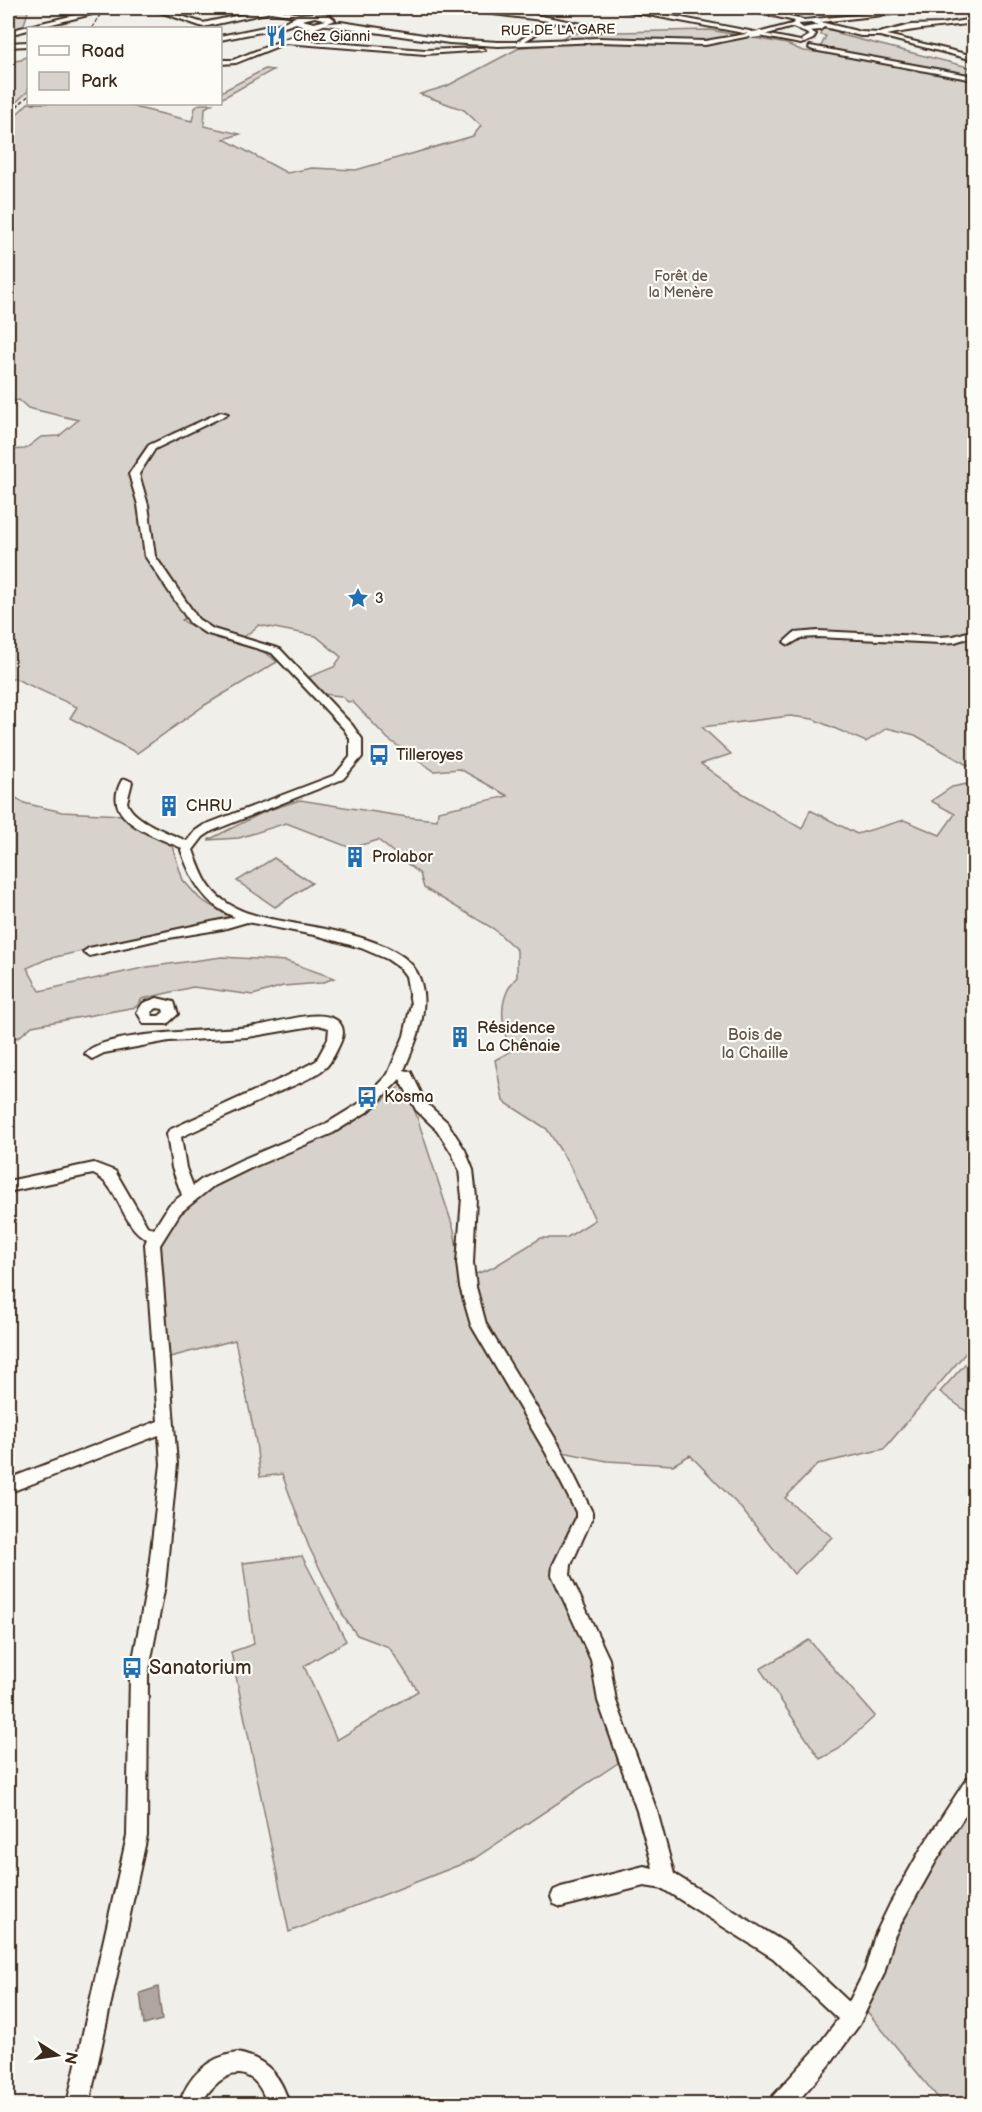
<svg xmlns="http://www.w3.org/2000/svg" width="982" height="2112" font-family="'Balsamiq Sans',sans-serif">
<rect width="100%" height="100%" fill="#f1efea"/>
<filter id="ink" filterUnits="userSpaceOnUse"><feTurbulence type="fractalNoise" baseFrequency=".0167" numOctaves="2"/><feDisplacementMap in="SourceGraphic" scale="12" xChannelSelector="R" yChannelSelector="G"/><feConvolveMatrix kernelMatrix="1 2 1 2 8 2 1 2 1" color-interpolation-filters="sRGB"/></filter>
<g filter="url(#ink)">
<g fill="#d7d2cc" stroke="#897e75" stroke-width="1.5">
<polygon points="8,8 29,8 23,28 8,32"/>
<path d="M823,29L841,31L838,34L972,68L974,65V769L915,735L887,728L866,742L813,719L790,716L702,727L731,754L701,764L737,790L802,829L810,810L857,834L904,820L940,835L955,814L931,801L952,787L972,783L974,777V1343L884,1449L818,1464L785,1498L832,1537L794,1574L740,1507L690,1455L673,1465L607,1461L548,1449L579,1513L555,1569L592,1659L618,1763L472,1860L289,1932L231,1652L254,1644L243,1563L302,1556L346,1641L304,1666L337,1740L418,1691L389,1647L357,1635L345,1619L309,1547L282,1474L260,1477L256,1442L235,1340L170,1357L162,1309L159,1241L190,1199L367,1113L402,1085L413,1105L454,1230L462,1279L492,1268L541,1238H566L595,1220L569,1164L547,1129L503,1101L495,1060L510,1052C502,1025 496,999 517,977V950L494,929L424,888L420,874L378,840L351,848L286,823L239,838L208,840L266,811L300,800L407,817L437,820L438,811L508,796L460,769L434,771L388,739L352,701L348,702L341,696L322,694L309,677L334,667L341,657L316,636L259,625L243,638C226,633 204,630 194,613L182,620C209,640 258,641 277,662L205,705L137,753L70,718L77,707L14,678L8,682V450L25,449L41,437L59,436L78,420L28,408L19,400L8,402V123L28,103L128,104L138,108L192,121L195,108L200,104H212L205,108L204,126L240,134L224,139L287,173L312,168L356,170L473,136L481,126L464,110L420,94L447,86L521,47L550,45L571,33L710,30L787,44L803,51L818,52L826,36L821,35L820,30Z"/>
<polygon points="28,55 28,91 8,110 8,62 21,60"/>
<polygon points="265,69 273,70 221,99 221,92"/>
<polygon points="8,793 24,803 62,812 122,815 172,846 183,880 200,899 230,917 47,959 27,968 40,991 147,967 222,957 286,961 334,978 322,983 283,986 253,995 193,987 142,999 136,1007 32,1026 18,1038 8,1035"/>
<polygon points="274,858 312,883 275,907 237,881"/>
<polygon points="974,1354 974,1417 940,1392"/>
<polygon points="809,1640 875,1716 839,1749 820,1759 760,1669"/>
<polygon points="974,1799 974,2104 943,2104 866,2010 894,1937 935,1859"/>
</g>
<polygon fill="#aea69f" stroke="#80746b" stroke-width="1.5" points="158,1987 162,2020 144,2025 140,1993"/>
<g fill="none" stroke-linecap="round" stroke-linejoin="round">
<defs>
<g id="minor">
<polygon points="94,8 99,8 96,13 8,35 8,31 92,11"/>
<polygon points="149,8 156,8 203,23 272,8 308,16 305,18 271,12 203,27"/>
<polygon points="446,8 531,14 603,28 600,30 555,22 525,41 599,38 705,41 752,33 755,35 705,45 599,42 498,46 449,43 320,24 341,22 449,39 498,42 517,42 549,21"/>
<path d="M737,8H746L783,15L820,8L789,17L804,20L930,8L928,10L820,22L861,32L879,33L911,25L941,24L974,19V23C945,27 916,28 887,35L974,56V60L880,36H861L824,27L820,30L810,31L816,34L813,39L804,43L802,40L810,35L793,27L760,36L758,33L792,24L795,21ZM811,23L819,25L803,28L798,24Z"/>
<polygon points="316,23 319,25 312,32 293,40 425,50 482,48 485,50 425,54 286,43 236,63 220,64 220,60 233,60 308,30"/>
<path d="M221,412L228,414L155,449L139,474L148,505L155,556L198,619L213,629L280,649L352,725L362,739V757L343,779L212,831L203,837L193,850C200,869 206,888 223,900C244,916 272,919 297,924C328,929 386,939 409,962C421,974 425,992 423,1009C422,1030 412,1050 404,1070L411,1072L426,1103L447,1122L465,1150L473,1170L476,1197L473,1263L476,1287L486,1324L558,1443L592,1512V1518L571,1565L570,1575L609,1659L616,1701L657,1811L674,1874L787,1944L849,2002L865,1970L875,1935L890,1904L921,1849L967,1778L974,1776V1801L935,1863L904,1918L894,1937L884,1974L859,2025L829,2066L795,2104H770L773,2096L814,2051L838,2019L773,1958L663,1889L644,1886L561,1907L554,1904L551,1897L554,1890L561,1887L644,1866L653,1868L637,1811L598,1701L591,1660L552,1575L553,1565L576,1518V1512L546,1453L471,1325L460,1287L457,1263L462,1197L459,1170L453,1155L437,1130L416,1110L400,1079L370,1110L333,1133L251,1168L212,1187L180,1213L160,1245L177,1464L165,1585L148,1675L147,1836L89,2104H67L127,1836L130,1675L147,1585L161,1464L159,1435L8,1493V1479L158,1421L145,1244L147,1239C120,1226 121,1186 93,1174L8,1192V1181L94,1163L115,1171L147,1226L154,1229L169,1205L182,1195L172,1168L167,1134L169,1130L285,1077L316,1061L328,1039L329,1028L318,1025L248,1037L169,1041L104,1053L92,1059L85,1054C100,1031 219,1031 248,1027C271,1025 308,1011 329,1017C341,1020 346,1029 341,1041C338,1048 331,1063 325,1068C312,1079 292,1086 276,1093C245,1108 213,1122 181,1137L186,1168L193,1186L202,1179L241,1160L324,1125L360,1103L388,1074L404,1036L411,1004L406,976L400,968L387,959L361,948L319,936L247,922L223,929L157,940L89,956L83,952L89,948L235,917C204,905 191,879 181,850L182,848C153,835 99,820 122,780L126,779L132,782L127,802C131,820 171,834 187,841L195,831L204,825L335,775L350,757V739L344,729L272,653L205,633L190,623L145,556L138,505L129,474L149,445Z"/>
<polygon points="974,630 974,636 955,642 940,643 818,637 801,638 789,645 784,642 794,633 818,631 940,637 954,636"/>
<path d="M157,998L174,1002L178,1014L167,1024H144L137,1012L143,1003ZM157,1008L163,1009L164,1012L159,1016H153L151,1012Z"/>
<path d="M237,2053C266,2058 282,2077 289,2104H267C253,2059 220,2069 201,2104H179C188,2077 207,2057 237,2053Z"/>
</g>
<g id="major">
<polygon points="619,8 631,8 805,42 801,44 622,10"/>
<path d="M315,13L328,14L335,20L319,27L309,28L296,23L281,28L220,40V36L279,24L302,14ZM315,17L326,20L314,23L302,20Z"/>
<polygon points="28,42 28,46 8,47 8,43"/>
<polygon points="810,46 974,76 974,80 813,50 809,48"/>
</g>
</defs>
<use href="#minor" stroke="#3b2a1e" stroke-width="4"/>
<use href="#major" stroke="#3b2a1e" stroke-width="4"/>
<use href="#minor" fill="#fdfcf7" fill-rule="evenodd"/>
<use href="#major" fill="#fdfcf7" fill-rule="evenodd"/>
<g stroke="#3b2a1e" stroke-width="1.5" stroke-dasharray="4 2" stroke-linecap="butt">
<polyline points="92,28 104,8"/>
<polyline points="8,115 28,96"/>
</g>
<defs>
<polyline id="minor-bridge" points="752,35 760,34"/>
</defs>
<use href="#minor-bridge" stroke="#3b2a1e" stroke-width="8" stroke-linecap="butt"/>
<use href="#minor-bridge" stroke="#fdfcf7" stroke-width="6"/>
</g>
</g>
<defs>
<symbol id="restaurant-bare" viewBox="-9 -9 18 18"><path d="M-5-6h1v4h1v-4h1v4h1v-4h1v5L-1.5 .5V6h-2V.5L-5-1ZM5-6V6H3V1.5H1.5Q1.5-4 5-6Z" fill="#1f6fb2" stroke="#fdfcf7" stroke-width="2.5" paint-order="stroke"/></symbol>
<symbol id="sight-bare" viewBox="-9 -9 18 18"><path d="M0-6L1.8-2.2L6-1.7L2.9 1.2L3.7 5.4L0 3.3L-3.7 5.4L-2.9 1.2L-6-1.7L-1.8-2.2Z" fill="#1f6fb2" stroke="#fdfcf7" stroke-width="2.5" paint-order="stroke"/></symbol>
<symbol id="bus-bare" viewBox="-9 -9 18 18"><path d="M-5-6H5V4H4V6H2V4H-2V6H-4V4H-5ZM-3.5-4V0h7V-4ZM-3.5 1.2v1.5H-2V1.2ZM2 1.2v1.5H3.5V1.2Z" fill="#1f6fb2" stroke="#fdfcf7" stroke-width="2.5" paint-order="stroke"/></symbol>
<symbol id="building-bare" viewBox="-9 -9 18 18"><path d="M-4-6H4V6H1V3H-1V6H-4ZM-2.5-4.3h1.7v1.8h-1.7ZM.8-4.3h1.7v1.8H.8ZM-2.5-1h1.7V.8h-1.7ZM.8-1h1.7V.8H.8Z" fill="#1f6fb2" stroke="#fdfcf7" stroke-width="2.5" paint-order="stroke"/></symbol>
</defs>
<g fill-rule="evenodd">
<use href="#restaurant-bare" x="261" y="21" width="30" height="30"/>
<use href="#sight-bare" x="343" y="583" width="30" height="30"/>
<use href="#bus-bare" x="364" y="740" width="30" height="30"/>
<use href="#building-bare" x="154" y="791" width="30" height="30"/>
<use href="#building-bare" x="340" y="842" width="30" height="30"/>
<use href="#building-bare" x="445" y="1022" width="30" height="30"/>
<use href="#bus-bare" x="352" y="1082" width="30" height="30"/>
<use href="#bus-bare" x="117" y="1653" width="30" height="30"/>
</g>
<g text-anchor="middle" dominant-baseline="central" stroke-width="4.5" stroke-linejoin="round" paint-order="stroke">
<g font-size="14" fill="#3b2a1e" stroke="#fdfcf7">
<text transform="translate(558 30) rotate(-1)">RUE DE LA GARE</text>
</g>
<g font-size="14" fill="#3b2a1e" stroke="#fdfcf7" text-anchor="start">
<text x="293" y="36">Chez Gianni</text>
<text x="375" y="598">3</text>
</g>
<g font-size="14" fill="#62544a" stroke="#fdfcf7">
<text x="681" y="276">Forêt de<tspan x="681" dy="16">la Menère</tspan></text>
</g>
<g font-size="16" fill="#3b2a1e" stroke="#fdfcf7" text-anchor="start">
<text x="396" y="755">Tilleroyes</text>
<text x="186" y="806">CHRU</text>
<text x="372" y="857">Prolabor</text>
<text x="477" y="1028">Résidence<tspan x="477" dy="18">La Chênaie</tspan></text>
<text x="384" y="1097">Kosma</text>
</g>
<g font-size="16" fill="#62544a" stroke="#fdfcf7">
<text x="755" y="1035">Bois de<tspan x="755" dy="18">la Chaille</tspan></text>
</g>
<g font-size="20" fill="#3b2a1e" stroke="#fdfcf7" text-anchor="start">
<text x="149" y="1668">Sanatorium</text>
</g>
</g>
<rect width="982" height="2112" fill="none" stroke="#fdfcf7" stroke-width="30"/>
<rect x="15" y="15" width="952" height="2082" fill="none" stroke="#3b2a1e" stroke-width="2" filter="url(#ink)"/>
<rect x="27" y="27" width="195" height="78" fill="#fdfcf7" stroke="#afa8a0" stroke-width="1.5"/>
<rect x="39" y="46" width="30" height="9" fill="#fdfcf7" stroke="#afa8a0" stroke-width="1.5"/>
<text x="81" y="57" font-size="18" fill="#3b2a1e">Road</text>
<rect x="39" y="72" width="30" height="18" fill="#d7d2cc" stroke="#afa8a0" stroke-width="1.5"/>
<text x="81" y="87" font-size="18" fill="#3b2a1e">Park</text>
<g transform="translate(57 2055) rotate(102)" stroke="#fdfcf7" stroke-width="4.5" paint-order="stroke">
<path d="M0-4.5L10 22L0 15L-10 22Z" fill="#3b2a1e"/>
<text y="-9" font-size="16" font-weight="bold" text-anchor="middle" fill="#3b2a1e">N</text>
</g>
</svg>
